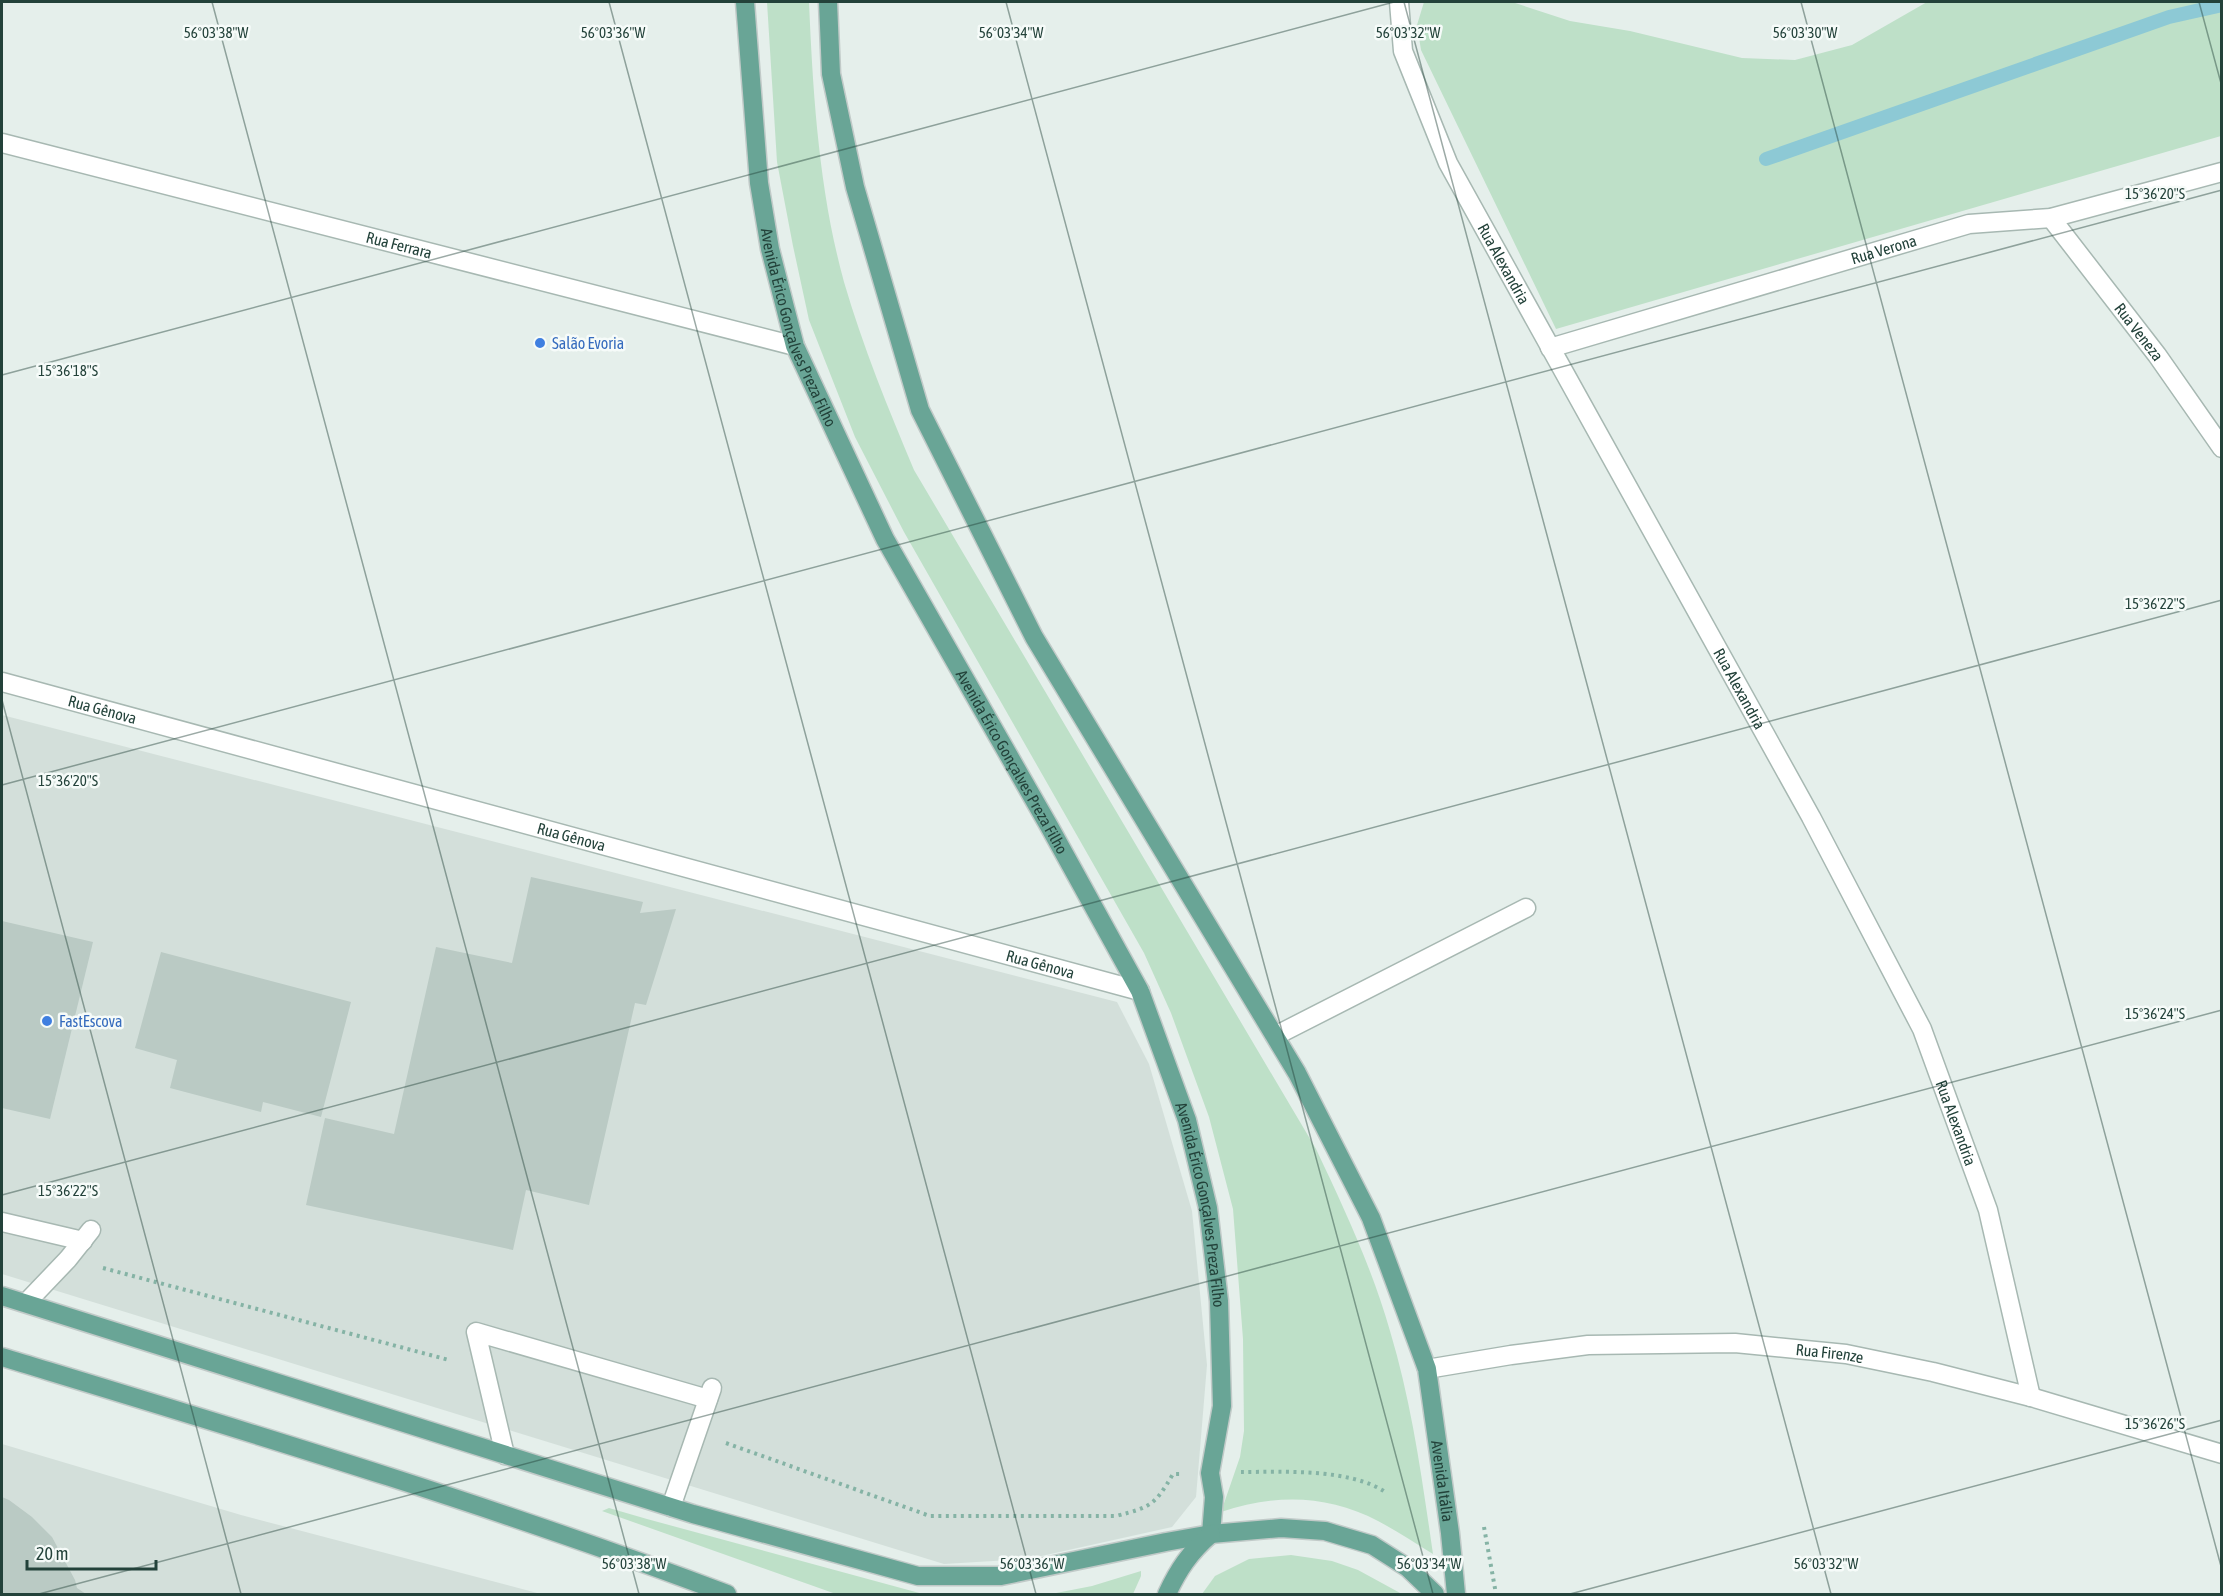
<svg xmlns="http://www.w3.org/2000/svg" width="2223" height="1596" font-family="'Asap Condensed',sans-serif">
<rect width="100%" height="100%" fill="#e5efeb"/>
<g fill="#d3dfda">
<polygon points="2,715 1117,1002 1149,1064 1192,1211 1207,1365 1196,1497 1172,1527 1028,1559 944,1564 2,1274"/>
<polygon points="2,1444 241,1515 541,1594 2,1594"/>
</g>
<g fill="#bee0c8">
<path d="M767,2H809C813,95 819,191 844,282C863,347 888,408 914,470L1316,1149C1344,1208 1372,1268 1390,1331C1412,1404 1422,1479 1433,1554C1415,1543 1397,1531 1378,1521C1327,1494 1274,1494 1221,1512L1240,1457L1244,1431L1243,1339L1233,1209L1209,1117L1171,1013L1144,953L904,532L855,437L809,320L793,246L777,162Z"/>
<polygon points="1424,2 1512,2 1570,21 1630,31 1742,58 1795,60 1852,45 1927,2 2221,2 2221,136 1556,329 1421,50 1417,25"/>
<polygon points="609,1508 647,1519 923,1594 836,1594 602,1511"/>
<polygon points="1291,1555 1332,1561 1358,1570 1402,1594 1202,1594 1215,1576 1249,1559"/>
<polygon points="1141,1571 1141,1576 1133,1594 1051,1594 1092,1586"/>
</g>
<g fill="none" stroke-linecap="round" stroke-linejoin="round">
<polyline stroke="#8dc9d5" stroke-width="14" points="1766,159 2169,17 2222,5"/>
</g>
<g fill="#bacac4">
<polygon points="531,877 643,902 640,913 676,909 646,1005 635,1003 589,1205 526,1190 513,1250 306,1205 325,1118 394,1134 436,947 512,963"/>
<polygon points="2,921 93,942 50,1119 2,1108"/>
<polygon points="161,952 351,1002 321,1117 263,1102 261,1112 170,1088 177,1060 135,1048"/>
<polygon points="2,1497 9,1500 32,1517 52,1537 75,1580 77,1588 86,1594 2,1594"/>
</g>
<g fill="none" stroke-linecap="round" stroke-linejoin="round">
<defs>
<g id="minor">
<path id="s1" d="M1399,2L1403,51L1448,163L1811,817L1922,1029L1988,1210L2031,1397"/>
<path id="s2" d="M2,143L795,346"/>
<path id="s3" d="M2051,218L2157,355L2222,448"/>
<path id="s4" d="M1550,348L1969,224L2051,218L2222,172"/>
<path id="s5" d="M2,682L1140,991"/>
<polyline points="1275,1036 1526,908"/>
<polyline points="2,1222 83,1241"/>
<polyline points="26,1303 68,1259 91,1230"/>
<path id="s6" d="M1427,1369L1511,1355L1588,1345L1735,1343L1846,1354L1933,1372L2031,1397L2222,1454"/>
<polyline points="505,1455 476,1332 708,1399"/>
<polyline points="671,1507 712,1388"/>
</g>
<g id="major">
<path id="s7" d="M745,2L759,183L770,249L795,346L885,539L1049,826L1140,991L1187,1120L1208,1208L1219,1301L1222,1406L1210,1473L1214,1497L1211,1534"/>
<path id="s8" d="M828,2L831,74L855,187L920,410L1034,637L1297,1073L1371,1218L1427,1369L1450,1533L1456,1594"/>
<polyline points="2,1296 693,1514 918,1576 1001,1576 1166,1542 1211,1534 1281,1528 1325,1531 1372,1545 1408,1568 1435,1594"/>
<path d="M2,1357C245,1431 489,1504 727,1594"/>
<path d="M1167,1594C1178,1570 1190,1552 1211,1534"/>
</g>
</defs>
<use href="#minor" stroke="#a7b8b2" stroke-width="21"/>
<use href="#major" stroke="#c1cac8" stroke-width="21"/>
<g stroke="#85b3a5" stroke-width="4" stroke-dasharray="3 4.5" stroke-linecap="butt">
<polyline points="103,1268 449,1360"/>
<path d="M726,1443L930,1516H1116C1151,1507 1155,1505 1173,1474H1180"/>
<path d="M1241,1472C1285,1472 1350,1468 1387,1493"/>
<polyline points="1484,1527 1496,1594"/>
</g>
<use href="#minor" stroke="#fff" stroke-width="18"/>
<use href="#major" stroke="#69a596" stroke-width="18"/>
</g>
<path fill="none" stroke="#23423a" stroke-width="1.5" stroke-opacity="0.45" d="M212,2L639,1594M609,2L1036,1594M1006,2L1433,1594M1404,2L1831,1594M1801,2L2222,1570M2199,2L2222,87M2,375L1394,2M2,700L241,1594M2,785L2222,190M2,1195L2222,600M39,1594L2222,1010M1570,1594L2222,1420"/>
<g fill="#3f7fe0" stroke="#f6fbf9" stroke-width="2">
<circle cx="540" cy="343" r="6"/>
<circle cx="47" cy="1021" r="6"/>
</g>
<g text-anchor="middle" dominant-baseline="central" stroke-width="5" stroke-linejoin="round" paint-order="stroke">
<g font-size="16" fill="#23423a" stroke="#f6fbf9">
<text stroke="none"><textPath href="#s2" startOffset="410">Rua Ferrara</textPath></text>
<text stroke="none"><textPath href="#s4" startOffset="348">Rua Verona</textPath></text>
<text stroke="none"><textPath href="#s1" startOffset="285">Rua Alexandria</textPath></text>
<text stroke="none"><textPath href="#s7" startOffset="332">Avenida Érico Gonçalves Preza Filho</textPath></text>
<text stroke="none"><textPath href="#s3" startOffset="144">Rua Veneza</textPath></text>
<text stroke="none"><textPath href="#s1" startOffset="771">Rua Alexandria</textPath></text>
<text stroke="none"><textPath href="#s5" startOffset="104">Rua Gênova</textPath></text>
<text stroke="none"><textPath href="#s7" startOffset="818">Avenida Érico Gonçalves Preza Filho</textPath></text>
<text stroke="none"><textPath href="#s5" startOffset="590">Rua Gênova</textPath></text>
<text stroke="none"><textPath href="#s5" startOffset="1076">Rua Gênova</textPath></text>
<text stroke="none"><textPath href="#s1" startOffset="1257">Rua Alexandria</textPath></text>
<text stroke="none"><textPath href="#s7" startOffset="1304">Avenida Érico Gonçalves Preza Filho</textPath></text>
<text stroke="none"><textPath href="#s6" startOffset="405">Rua Firenze</textPath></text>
<text stroke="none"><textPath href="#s8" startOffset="1620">Avenida Itália</textPath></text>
</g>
<g font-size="16" fill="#366cbe" stroke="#f6fbf9" text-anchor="start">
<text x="552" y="343">Salão Evoria</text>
<text x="59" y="1021">FastEscova</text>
</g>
</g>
<g font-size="15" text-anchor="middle" fill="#23423a" stroke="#f6fbf9" stroke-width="5" stroke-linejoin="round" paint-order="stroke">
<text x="1805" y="38">56°03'30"W</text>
<text x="216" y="38">56°03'38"W</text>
<text x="613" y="38">56°03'36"W</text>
<text x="1011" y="38">56°03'34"W</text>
<text x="1408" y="38">56°03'32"W</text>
<text x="2155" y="199">15°36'20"S</text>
<text x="68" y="376">15°36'18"S</text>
<text x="2155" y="609">15°36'22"S</text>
<text x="68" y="786">15°36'20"S</text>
<text x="2155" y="1019">15°36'24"S</text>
<text x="68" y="1196">15°36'22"S</text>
<text x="2155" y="1429">15°36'26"S</text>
<text x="634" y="1569">56°03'38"W</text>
<text x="1032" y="1569">56°03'36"W</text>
<text x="1429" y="1569">56°03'34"W</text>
<text x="1826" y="1569">56°03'32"W</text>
</g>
<rect width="2223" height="1596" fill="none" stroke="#23423a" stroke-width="6"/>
<path d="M27 1560v9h129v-9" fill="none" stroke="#23423a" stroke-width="3"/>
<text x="36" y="1560" font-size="18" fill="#23423a" stroke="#f6fbf9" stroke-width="4.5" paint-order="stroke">20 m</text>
</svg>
